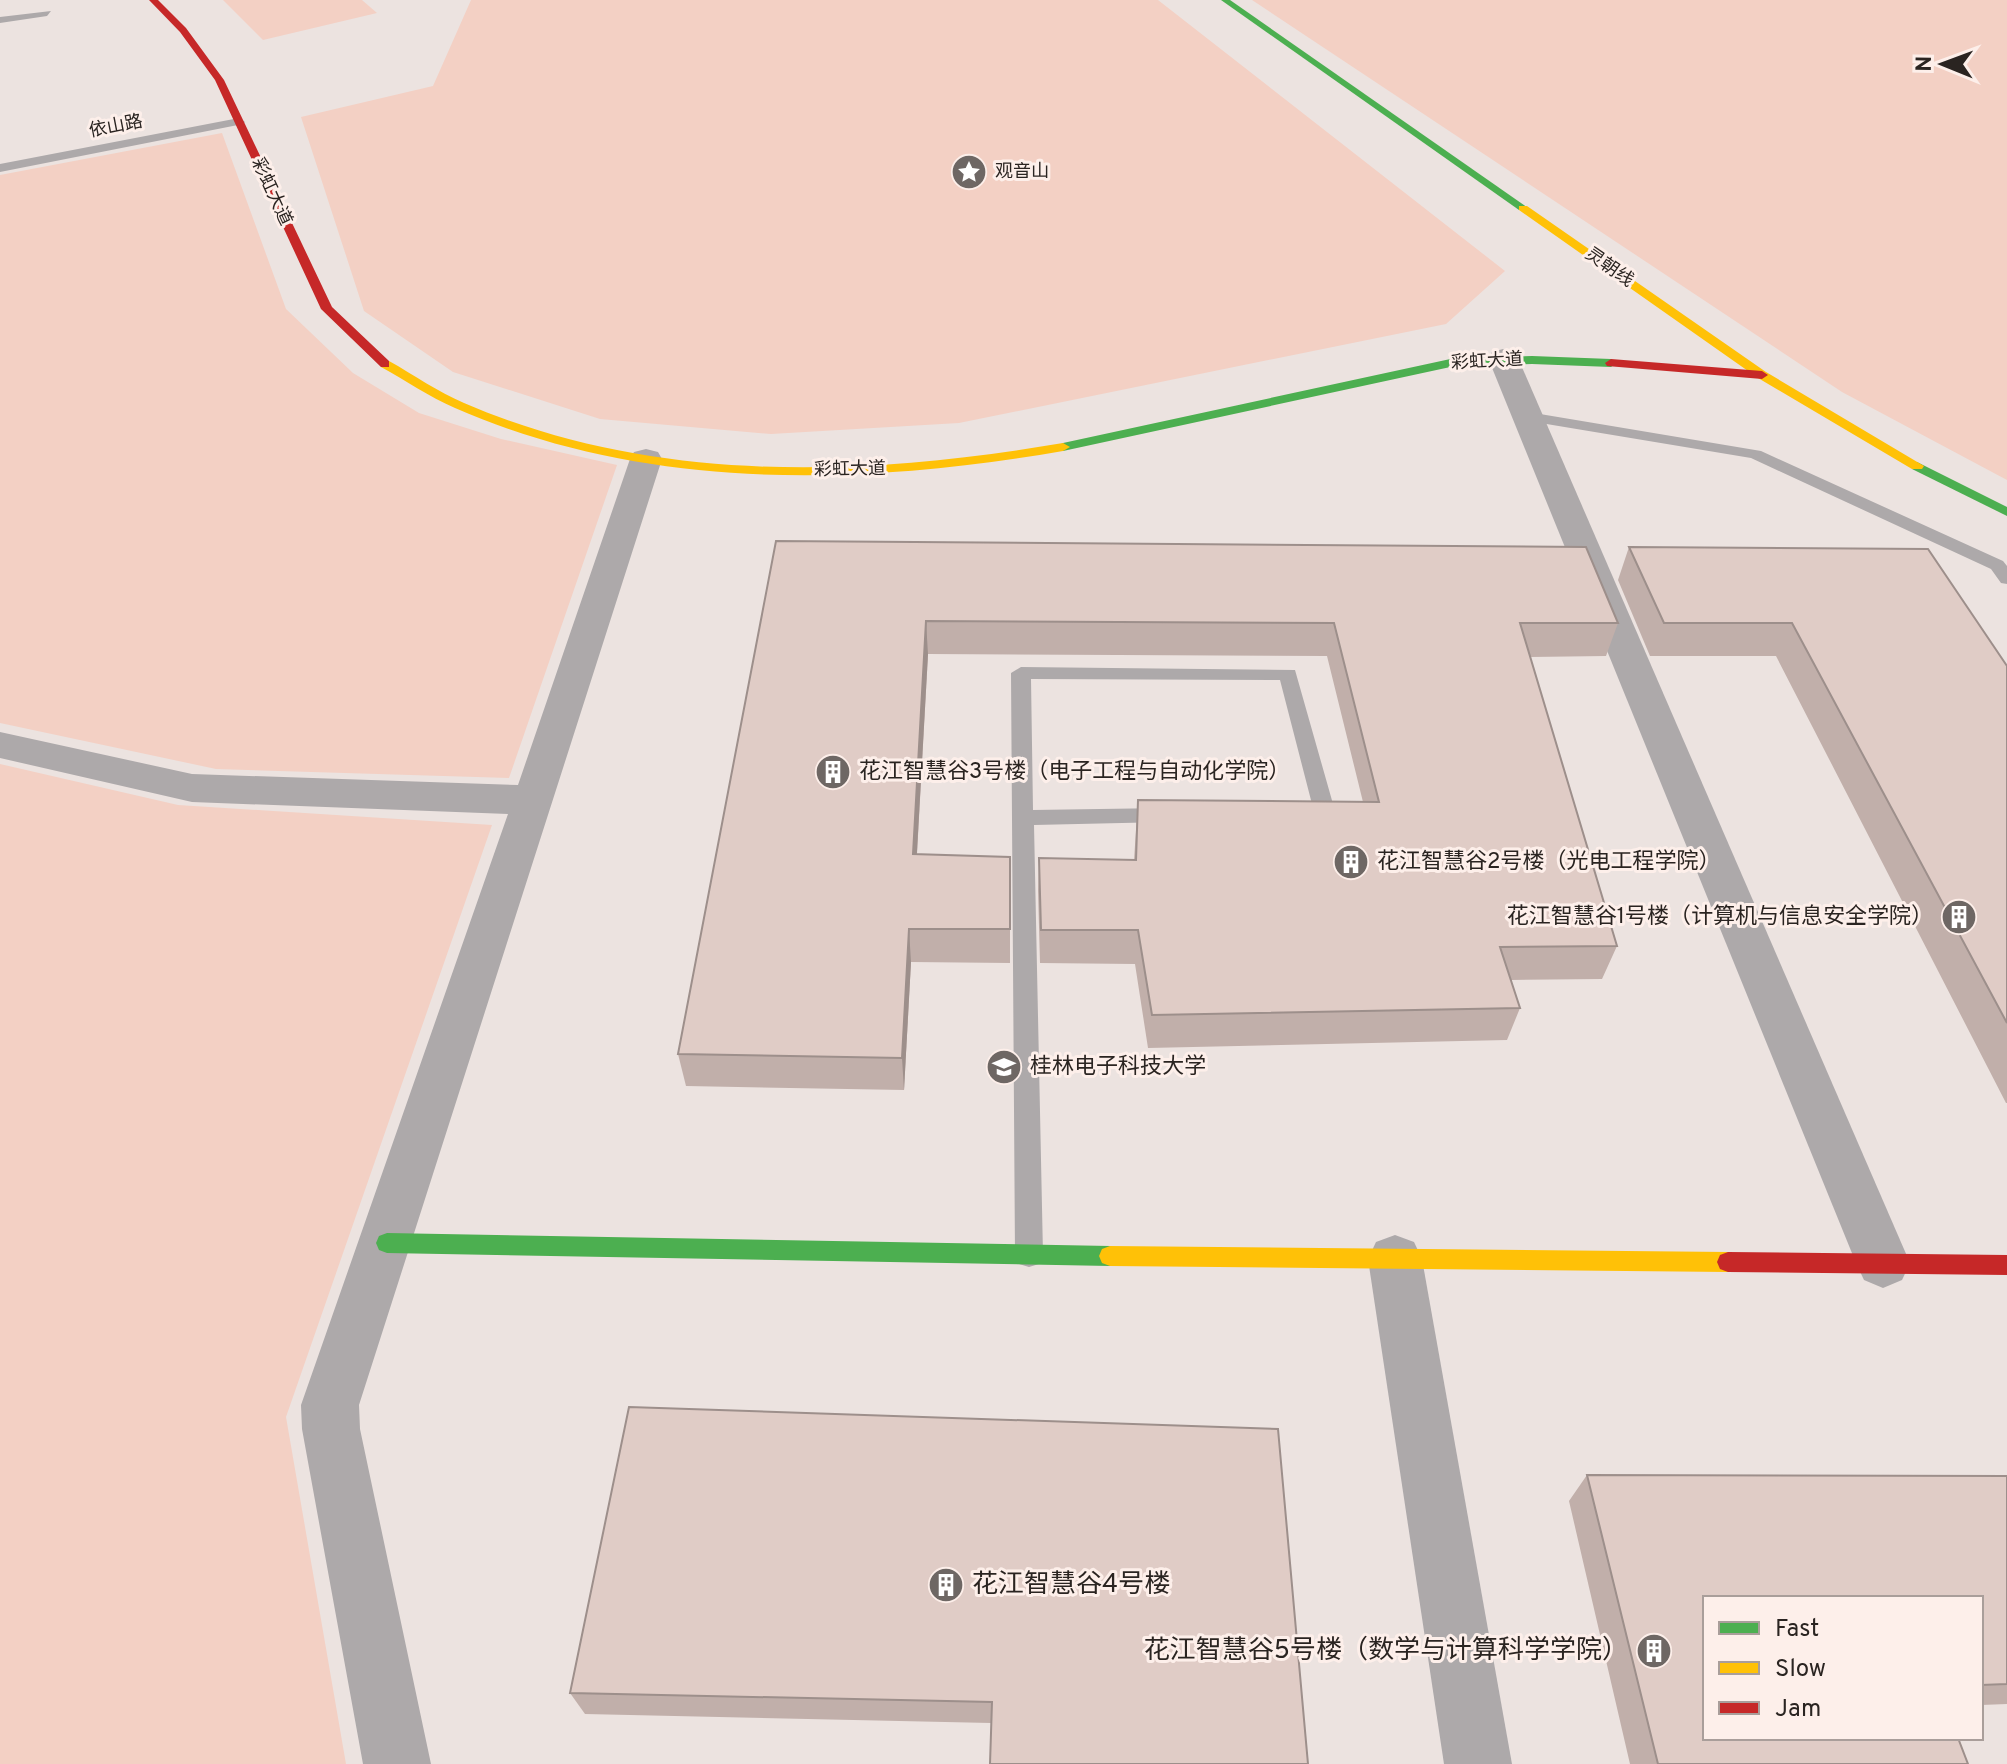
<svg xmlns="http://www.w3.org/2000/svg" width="2007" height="1764" font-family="Overpass,'Noto Sans SC',sans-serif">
<rect width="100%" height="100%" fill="#ece3e0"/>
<g fill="#f3d0c4">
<polygon points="223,0 362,0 377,13 263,40"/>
<polygon points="471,0 1158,0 1505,271 1446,324 959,423 771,434 600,419 453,372 364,311 301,117 433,86"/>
<polygon points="1252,0 2007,0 2007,480 1842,392"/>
<polygon points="222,133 286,309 353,373 419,413 501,439 617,465 509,778 216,769 0,723 0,175"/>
<polygon points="0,764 178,805 492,825 286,1417 346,1764 0,1764"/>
</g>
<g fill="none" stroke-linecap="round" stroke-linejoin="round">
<g fill="#ada9aa" fill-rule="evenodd">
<polygon points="51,11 47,16 0,23 0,17"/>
<polygon points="239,118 245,122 243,124 0,172 0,164"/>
<polygon points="1528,412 1761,451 2003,561 2007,566 2007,584 2001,583 1991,569 1751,458 1522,420 1520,417"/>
<path d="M1021,667L1295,670L1335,811C1327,822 1301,822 1293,811L1297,806L1312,804L1280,680L1031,679L1033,810L1166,808L1177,815L1166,822L1034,825L1043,1255L1039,1264L1029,1267L1019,1264L1015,1255L1011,673Z"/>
</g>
<g fill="#ada9aa" fill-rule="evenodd">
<polygon points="1503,349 1514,352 1518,358 1910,1263 1902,1280 1883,1288 1864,1280 1856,1263 1488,358 1492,352"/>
<polygon points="646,449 658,452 662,459 359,1405 360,1429 431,1764 363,1764 302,1429 301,1405 508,814 192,802 0,758 0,732 192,774 518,785 630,459 634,452"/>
<polygon points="1395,1235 1414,1242 1422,1259 1512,1764 1444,1764 1368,1259 1376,1242"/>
</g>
<g fill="#4caf50" fill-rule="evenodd">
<polygon points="1221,0 1230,0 1528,208 1519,210"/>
<polygon points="1532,356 1611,359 1617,363 1611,367 1532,364 1455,366 1063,451 1056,447 1063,443 1455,358"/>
<polygon points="1917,462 2007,507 2007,516 1912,469 1912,463"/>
<polygon points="387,1233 1110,1246 1118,1249 1121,1256 1118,1263 1110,1266 387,1253 379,1250 376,1243 379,1236"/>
</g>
<g fill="#ffc107" fill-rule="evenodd">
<polygon points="1519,206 1527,206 1766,372 1924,466 1922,469 1912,469 1758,378 1519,210"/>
<path d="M381,361H389C414,375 438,392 464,403C653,485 864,477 1063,443L1070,447L1063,451C861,486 646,492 455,408C429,397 405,380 381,367Z"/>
<polygon points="1110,1246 1728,1252 1736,1255 1739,1262 1736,1269 1728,1272 1110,1266 1102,1263 1099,1256 1102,1249"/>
</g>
<g fill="#c62828" fill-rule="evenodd">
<polygon points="149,0 158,0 186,28 224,80 332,307 389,361 389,367 381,367 321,309 215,80 180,32"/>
<polygon points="1611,359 1762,371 1768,375 1762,379 1607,366 1605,363"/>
<polygon points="1728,1252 2007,1255 2007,1275 1728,1272 1720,1269 1717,1262 1720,1255"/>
</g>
</g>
<g fill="#c1afaa">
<polygon points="776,541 1618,623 1606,656 1530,657 1617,946 1602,979 1511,980 1520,1008 1507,1040 1148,1048 1135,964 1040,963 1038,891 1039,858 1134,860 1138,800 1363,802 1327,656 928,654 917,854 1010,857 1010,963 911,962 904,1090 686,1086 678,1054"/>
<polygon points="1629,547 2007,666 2007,1103 2006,1103 1776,656 1650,656 1618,580"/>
<polygon points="1278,1429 991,1723 585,1714 570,1693"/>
<polygon points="1587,1475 2007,1476 2007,1704 1981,1705 1981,1598 1705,1598 1968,1764 1630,1764 1569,1501"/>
</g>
<g fill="#9d8f8b">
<polygon points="926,621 928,654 915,887 913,854"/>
<polygon points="909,929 911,962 904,1090 902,1058"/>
</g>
<g fill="#e0ccc6" stroke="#9d8f8b" stroke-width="2">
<polygon points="776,541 1586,547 1618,623 1520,623 1617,946 1500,947 1520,1008 1152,1015 1138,930 1041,930 1039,858 1136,860 1138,800 1379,802 1334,623 926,621 913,854 1010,857 1010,929 909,929 902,1058 678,1054"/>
<polygon points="1629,547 1928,549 2007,666 2007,1023 1792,623 1664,623"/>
<polygon points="629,1407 1278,1429 1308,1764 990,1764 992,1702 570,1693"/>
<polygon points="1587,1475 2007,1476 2007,1684 1981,1685 1981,1598 1705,1598 1705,1738 1958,1738 1968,1764 1658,1764"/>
</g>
<defs>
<symbol id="sight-disc" viewBox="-11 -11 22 22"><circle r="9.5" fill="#6e6764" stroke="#fdefea"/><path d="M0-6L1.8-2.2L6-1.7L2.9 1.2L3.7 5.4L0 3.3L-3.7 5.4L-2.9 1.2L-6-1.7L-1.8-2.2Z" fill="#fff"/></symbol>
<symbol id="building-disc" viewBox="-11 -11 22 22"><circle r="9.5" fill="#6e6764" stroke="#fdefea"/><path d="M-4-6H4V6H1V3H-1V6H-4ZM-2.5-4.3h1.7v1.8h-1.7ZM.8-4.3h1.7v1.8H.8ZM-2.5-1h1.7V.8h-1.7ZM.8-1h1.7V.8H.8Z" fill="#fff"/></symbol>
<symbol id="university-disc" viewBox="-11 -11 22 22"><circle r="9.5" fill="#6e6764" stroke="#fdefea"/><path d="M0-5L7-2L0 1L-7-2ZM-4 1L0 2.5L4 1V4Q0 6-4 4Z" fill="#fff"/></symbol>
</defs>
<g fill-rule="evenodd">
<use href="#sight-disc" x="949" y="152" width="40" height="40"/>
<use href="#building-disc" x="813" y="752" width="40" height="40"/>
<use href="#building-disc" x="1331" y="842" width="40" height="40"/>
<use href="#building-disc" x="1939" y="897" width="40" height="40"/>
<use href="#university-disc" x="984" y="1047" width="40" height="40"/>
<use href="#building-disc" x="926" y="1565" width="40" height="40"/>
<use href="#building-disc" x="1634" y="1631" width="40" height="40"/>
</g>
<g text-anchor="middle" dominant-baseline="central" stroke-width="6" stroke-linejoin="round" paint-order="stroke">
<g font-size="18" fill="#2a2421" stroke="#fdefea">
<text transform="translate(116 127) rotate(-11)">依山路</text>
<text transform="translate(271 192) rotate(65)">彩虹大道</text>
<text transform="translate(1609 268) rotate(35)">灵朝线</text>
<text transform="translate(1487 362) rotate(-3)">彩虹大道</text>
<text transform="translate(850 470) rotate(-1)">彩虹大道</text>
</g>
<g font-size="18" fill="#2a2421" stroke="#fdefea" text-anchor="start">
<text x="995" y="172">观音山</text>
</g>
<g font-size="22" fill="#2a2421" stroke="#fdefea" text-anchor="start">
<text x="859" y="772">花江智慧谷3号楼（电子工程与自动化学院）</text>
<text x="1377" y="862">花江智慧谷2号楼（光电工程学院）</text>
<text x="1933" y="917" text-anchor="end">花江智慧谷1号楼（计算机与信息安全学院）</text>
<text x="1030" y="1067">桂林电子科技大学</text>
</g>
<g font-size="26" fill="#2a2421" stroke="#fdefea" text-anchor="start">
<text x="972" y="1585">花江智慧谷4号楼</text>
<text x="1628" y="1651" text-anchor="end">花江智慧谷5号楼（数学与计算科学学院）</text>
</g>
</g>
<rect x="1703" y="1596" width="280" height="144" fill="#fdefea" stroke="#a99e9a" stroke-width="2"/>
<rect x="1719" y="1622" width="40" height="12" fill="#4caf50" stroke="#a99e9a" stroke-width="2"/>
<text x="1775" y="1636" font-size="24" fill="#2a2421">Fast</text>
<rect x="1719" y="1662" width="40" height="12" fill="#ffc107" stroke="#a99e9a" stroke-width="2"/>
<text x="1775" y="1676" font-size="24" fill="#2a2421">Slow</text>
<rect x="1719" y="1702" width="40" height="12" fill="#c62828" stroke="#a99e9a" stroke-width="2"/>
<text x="1775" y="1716" font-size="24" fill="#2a2421">Jam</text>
<g transform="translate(1943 64) rotate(271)" stroke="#fdefea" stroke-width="6" paint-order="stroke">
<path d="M0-6L14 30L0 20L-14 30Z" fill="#2a2421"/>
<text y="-12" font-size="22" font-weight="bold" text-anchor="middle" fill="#2a2421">N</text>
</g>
</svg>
